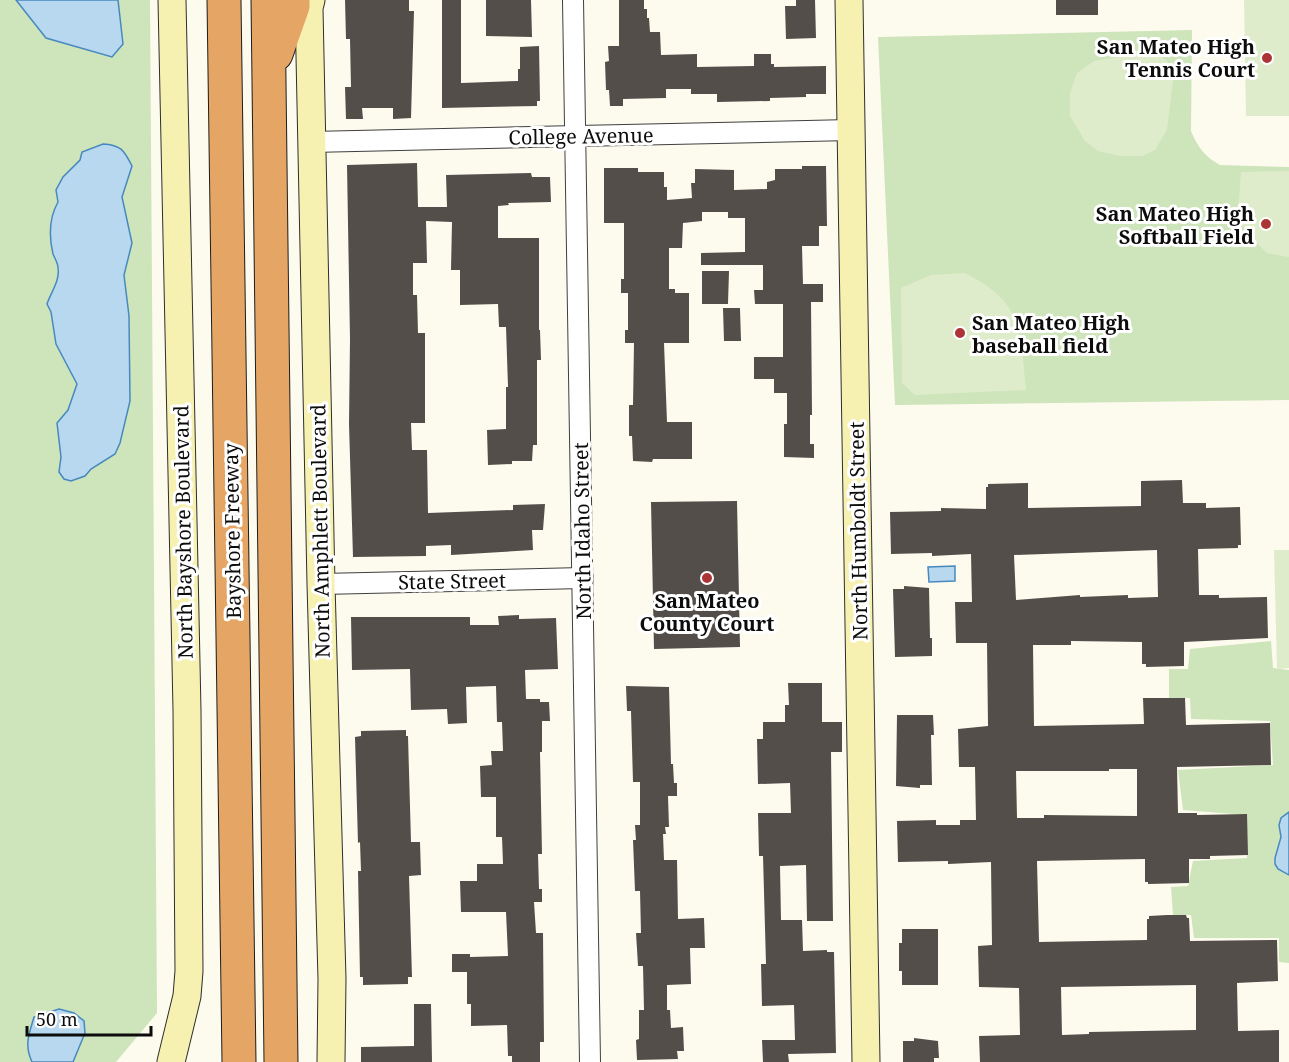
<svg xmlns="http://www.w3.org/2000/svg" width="1289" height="1062" font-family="'Noto Serif',serif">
<rect width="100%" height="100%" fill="#fdfbee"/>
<g fill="#cee4bb">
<polygon points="0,0 150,0 157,1013 116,1062 0,1062"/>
<path d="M1192,30L1191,131C1197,146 1205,157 1220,165L1289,167V400L895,405L878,37Z"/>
<polygon points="1271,641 1273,668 1289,670 1289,963 1279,962 1279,938 1194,938 1191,915 1173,915 1171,887 1188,886 1193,861 1247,858 1247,815 1183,810 1178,770 1273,765 1270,721 1191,719 1190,698 1169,698 1169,669 1188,669 1190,649"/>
</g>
<g fill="#dfeccc">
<polygon points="1244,0 1289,0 1289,116 1246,116"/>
<polygon points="1146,53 1159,55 1167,61 1171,68 1173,80 1167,130 1155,150 1142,156 1120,156 1098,151 1085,141 1070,116 1070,93 1077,73 1094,61"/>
<polygon points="1289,171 1289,257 1288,257 1267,253 1246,233 1238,214 1241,172"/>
<path d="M965,273C1024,303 1020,330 1026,390L915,395L902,383L901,288L931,275Z"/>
<polygon points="1274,550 1289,550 1289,668 1277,669"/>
</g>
<g fill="#b8d8ef" stroke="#4789be" stroke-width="1.5">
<polygon points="16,0 118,0 123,44 112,57 46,38"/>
<path d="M103,144C121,145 124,150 132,166L122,197L132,243L124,275L129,316L130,401L120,443L115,454L91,469L85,476L71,481L64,479L59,472L61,457L57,423L68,410L77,384L56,344L51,312L47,304C51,292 60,281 58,268C58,263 55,259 53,254C49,237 49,218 58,202L56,190L63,177L80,160L82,152Z"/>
<polygon points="955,566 955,581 929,582 928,567"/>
<polygon points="1289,812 1289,875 1278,869 1275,864 1275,858 1281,837 1279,825 1281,818"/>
<path d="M59,1009L74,1013L84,1021L85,1033L73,1062H32C24,1045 29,1034 34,1017Z"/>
</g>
<g fill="#544e4a" fill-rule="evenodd">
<polygon points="345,0 409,0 409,11 414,11 411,118 393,119 393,108 362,108 363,119 346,119 345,87 351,87 350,39 346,39"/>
<polygon points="442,0 461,0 461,83 518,81 518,69 520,69 520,47 539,46 540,101 537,101 537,106 442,108"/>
<polygon points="486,0 531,0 532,37 486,36"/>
<polygon points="619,0 644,0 644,9 647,9 647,18 649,18 650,32 660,32 661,55 697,54 697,67 754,66 754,54 771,54 771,64 774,64 774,67 826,66 826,94 806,94 806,97 770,98 770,101 717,102 717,94 691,94 691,89 666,89 666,98 623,99 623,106 610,106 609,90 606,90 605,62 609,61 608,46 619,46"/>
<polygon points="796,0 815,0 816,38 786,39 785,6 796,6"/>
<rect x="1056" y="0" width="42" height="15"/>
<polygon points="417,163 418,207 447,207 446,175 531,173 532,177 550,177 551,202 508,203 509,205 498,206 498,238 539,238 539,330 540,330 541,360 537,360 537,445 533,445 532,461 512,461 512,464 488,465 487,430 506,429 506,387 508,387 506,327 499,327 498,304 460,305 460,270 451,270 452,222 426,221 427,263 413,263 413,295 417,295 418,333 425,333 425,423 411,423 412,450 427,450 428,513 513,510 513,505 545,504 543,530 532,530 533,550 451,555 451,545 426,546 426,556 353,557 349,424 350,339 347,165"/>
<polygon points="802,166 826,166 827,226 819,226 819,246 802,246 803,284 823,284 823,302 811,302 812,415 810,415 810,444 814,444 814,458 784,457 784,424 787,424 787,393 774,393 774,379 754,379 754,357 783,357 783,304 755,304 754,290 763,290 763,265 701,265 701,253 745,252 745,218 728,218 728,212 702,212 702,221 683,223 682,248 669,248 669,289 675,289 675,293 689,293 689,343 664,343 667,422 692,422 692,459 653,459 652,462 633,461 632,436 629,436 629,405 633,405 634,343 625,343 625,330 628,330 628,293 621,293 621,279 624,279 624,223 604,223 604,168 638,168 638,172 664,172 664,187 667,187 667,200 692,198 691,183 695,183 695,169 734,170 734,190 767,189 767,182 775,180 775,169 802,169"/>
<polygon points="702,271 729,271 728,304 702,304"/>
<polygon points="723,308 740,308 741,341 724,341"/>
<path d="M1182,480L1183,503H1206V508L1240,507L1241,545H1238V548L1198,549L1199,595H1219V598L1267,597L1268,638L1184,642V666L1146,667V664H1142V642L1071,641V645H1033L1034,726L1144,724L1143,698H1185L1186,725L1270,723L1271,765L1177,767L1178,813H1197V815L1247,814L1248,855L1210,856V859H1189V883L1148,884V882H1145V859L1037,861L1039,942L1147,940V919H1149V916L1167,915H1186L1187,918H1189L1190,941L1277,940L1278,981L1237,983L1238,1031L1279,1030V1062H980L979,1036L1020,1035L1019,988L979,987L978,946L992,945L991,862L948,864V861L898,862L897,821L936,820V825H960V820H976L975,767H959L958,729L988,726L987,643H956L955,602H972L971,554L932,556V553L891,554L890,512L941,511V508L986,509V487H988V484L1028,483V508L1141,506V481ZM1157,550L1158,597L1128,598V595L1080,597V595L1016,600L1014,555ZM1109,769H1137V816L1044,815V818H1017L1016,771H1109ZM1196,985V1030L1089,1032V1034L1062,1035L1061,987Z"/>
<polygon points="737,501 740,647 654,649 651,502"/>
<polygon points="904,586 929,588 930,638 932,638 932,656 895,657 893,589 904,589"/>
<polygon points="519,615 519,619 556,618 558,669 525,670 526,699 540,699 540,702 549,702 550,721 542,721 542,752 540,752 542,854 538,854 539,889 542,889 542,902 534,902 536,933 543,933 544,1042 540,1042 540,1062 512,1062 512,1056 508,1056 507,1025 471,1026 471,1004 467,1004 467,972 452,972 452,954 470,954 470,957 508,956 506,912 461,912 460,881 477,881 477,864 503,864 502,837 496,837 496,797 481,797 480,766 492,765 491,751 503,751 502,722 497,722 496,686 466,687 467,723 448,724 447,709 411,710 410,669 352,670 351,617 470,617 470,625 499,625 498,616"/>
<polygon points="788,683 822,683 822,722 842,722 842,752 831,752 833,921 807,921 806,865 780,866 781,920 802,920 803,951 827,950 827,952 834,952 836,1053 788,1054 789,1062 763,1062 762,1040 795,1040 794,1005 762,1006 761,964 766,964 763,856 759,856 758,813 791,813 790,783 758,784 757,739 763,739 763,722 785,722 785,705 789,705"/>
<polygon points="626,686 669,687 671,764 673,764 674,783 677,783 677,796 668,796 669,827 665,827 666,834 663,834 664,860 677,860 678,919 704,918 705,948 690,948 691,984 667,985 667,1010 670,1010 671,1028 683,1027 684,1051 677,1051 678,1059 637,1060 636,1040 639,1039 639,1010 644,1010 643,966 638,966 637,949 636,933 641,933 640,891 635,891 633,840 636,840 635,825 640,825 640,782 633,782 631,711 627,711"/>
<polygon points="897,715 933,715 934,735 931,735 932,785 920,785 920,788 896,786"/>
<polygon points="406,730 406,736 408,736 411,842 420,842 421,875 409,876 412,977 408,977 408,984 363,985 363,977 360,977 358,871 361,871 360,842 358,843 355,737 361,736 361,731"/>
<polygon points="902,929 938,929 938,985 902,985 902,971 899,971 899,943 902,943"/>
<polygon points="414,1004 431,1004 432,1062 361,1062 361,1047 414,1046"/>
<polygon points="914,1038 938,1041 939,1058 934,1058 934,1062 903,1062 903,1041 914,1041"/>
</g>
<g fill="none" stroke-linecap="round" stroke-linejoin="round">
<defs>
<g id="street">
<polyline points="573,0 590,1062"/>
<polyline points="311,142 851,130"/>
<polyline points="321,584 583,578"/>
</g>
<g id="secondary">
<polyline points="311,0 309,8 321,584 332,979 331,1062"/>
<polyline points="849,0 866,1062"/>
<polyline points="171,1062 187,996 189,971 187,710 172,0"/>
</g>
<g id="highway">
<polyline points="224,0 239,1062"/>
<polyline points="268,0 281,1062"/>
<polyline points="276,54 293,6 293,0"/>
</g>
</defs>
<use href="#street" stroke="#3f3f3f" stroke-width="22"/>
<use href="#secondary" stroke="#2e2e2e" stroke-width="29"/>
<use href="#highway" stroke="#1d1d1d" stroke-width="35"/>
<use href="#street" stroke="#fff" stroke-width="20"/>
<use href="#secondary" stroke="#f6f1b0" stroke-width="27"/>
<use href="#highway" stroke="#e4a565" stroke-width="33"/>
</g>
<g fill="#ad3434" stroke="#fff" stroke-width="2">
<circle cx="1267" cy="58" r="6"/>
<circle cx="1266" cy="224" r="6"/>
<circle cx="960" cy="333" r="6"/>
<circle cx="707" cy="578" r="6"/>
</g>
<g text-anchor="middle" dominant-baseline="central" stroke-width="6" stroke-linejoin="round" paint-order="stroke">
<g font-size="20" font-weight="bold" fill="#0c0c0c" stroke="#fff" text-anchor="end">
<text x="1255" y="46">San Mateo High<tspan x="1255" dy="23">Tennis Court</tspan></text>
<text x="1254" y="213">San Mateo High<tspan x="1254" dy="23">Softball Field</tspan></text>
<text x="972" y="322" text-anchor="start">San Mateo High<tspan x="972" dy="23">baseball field</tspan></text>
<text x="707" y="600" text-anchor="middle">San Mateo<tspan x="707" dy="23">County Court</tspan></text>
</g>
<g font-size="20" fill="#0c0c0c" stroke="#fff">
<text transform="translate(581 136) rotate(-1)">College Avenue</text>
<text transform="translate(232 531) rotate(-91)">Bayshore Freeway</text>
<text transform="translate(320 531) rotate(-91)">North Amphlett Boulevard</text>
<text transform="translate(582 531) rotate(-91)">North Idaho Street</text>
<text transform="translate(858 531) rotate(-91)">North Humboldt Street</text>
<text transform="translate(183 532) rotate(-91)">North Bayshore Boulevard</text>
<text transform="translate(452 581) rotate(-1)">State Street</text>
</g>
</g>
<path d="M27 1026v9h124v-9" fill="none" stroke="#0c0c0c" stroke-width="3"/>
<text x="36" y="1026" font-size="18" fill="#0c0c0c" stroke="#ffffff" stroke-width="4.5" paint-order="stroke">50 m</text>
</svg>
